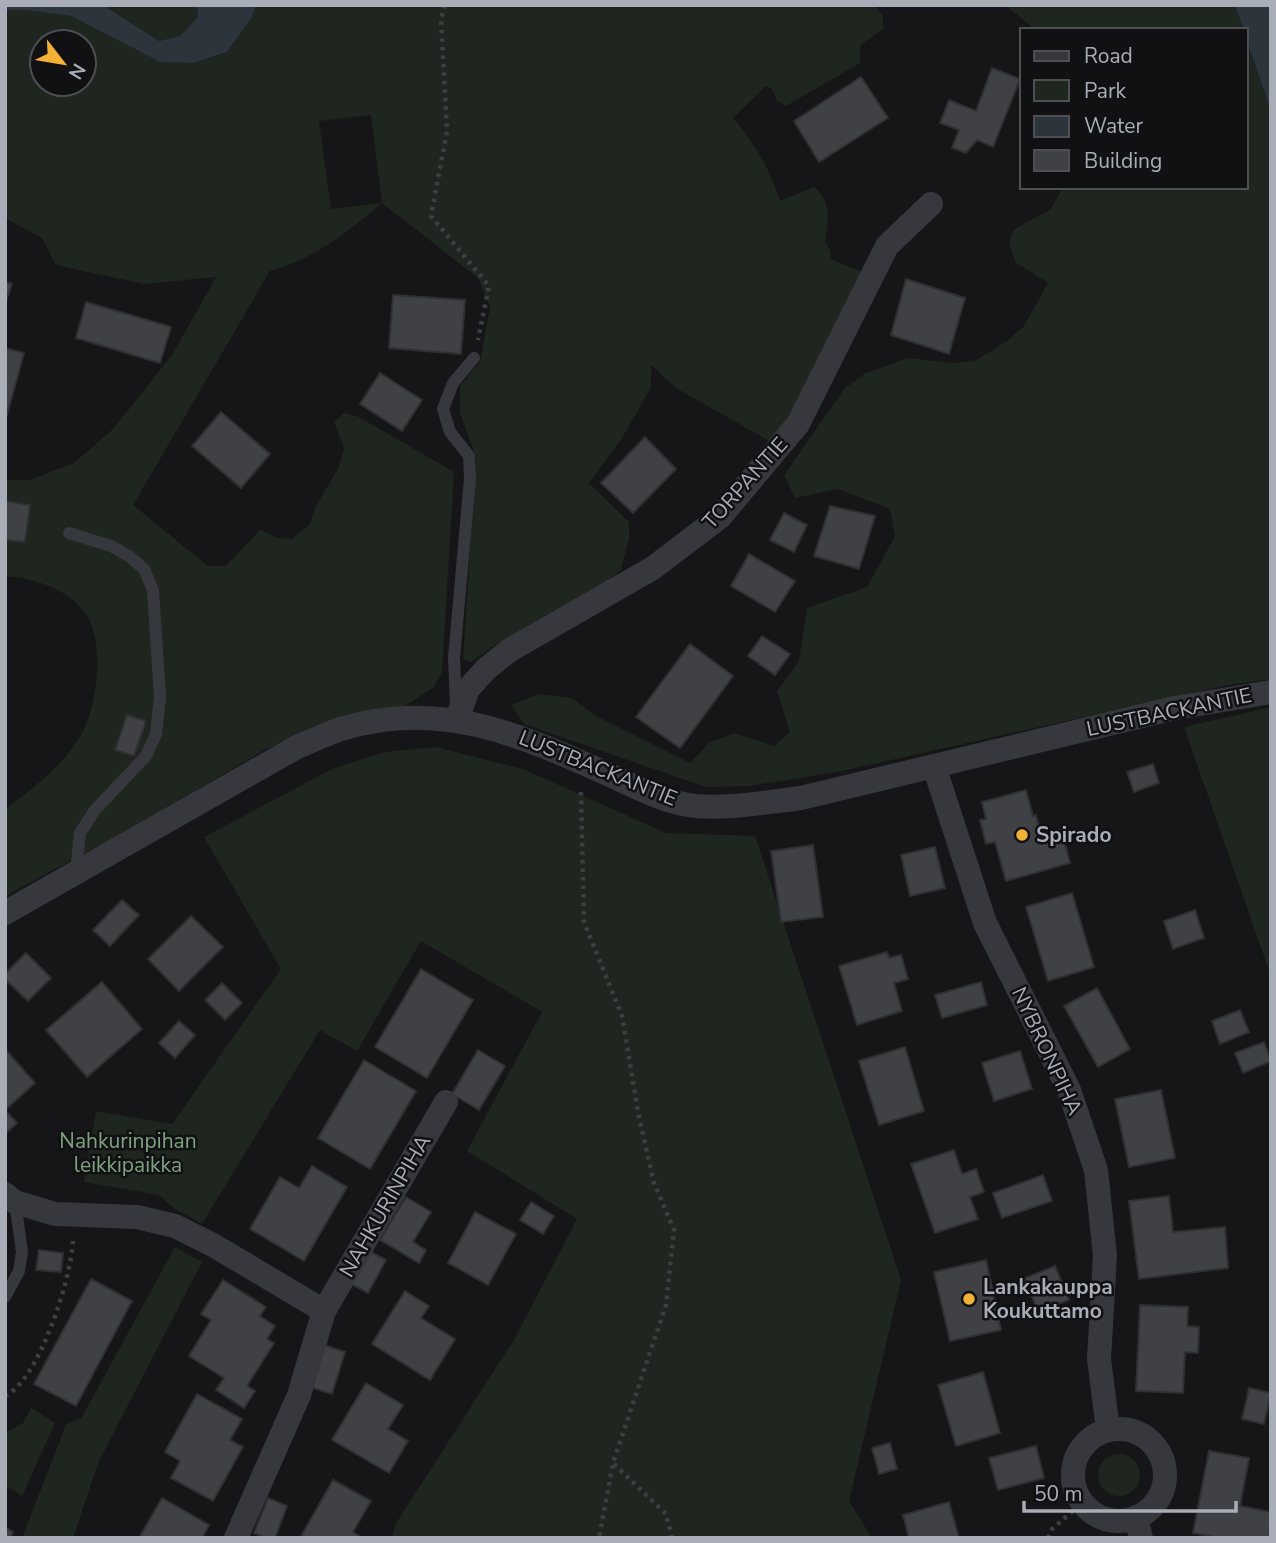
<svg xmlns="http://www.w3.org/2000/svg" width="1276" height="1543" font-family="'Nunito Sans',sans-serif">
<rect width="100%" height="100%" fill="#161618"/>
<g fill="#1e261f" fill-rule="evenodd">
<polygon points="103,5 197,5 198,17 180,36 159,41"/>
<path d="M256,5H876V8L883,16V29L860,45V63L786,106L777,101L772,89L766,86L733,118C755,143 770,170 780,201L814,187C833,203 828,221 825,243L830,250L831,259L864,273L810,387L771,442L676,388L651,365V388L622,438L589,483L629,522V538L621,570L590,595L536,622L489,649L471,662L463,659L476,457L460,413V386L480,362L490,307L478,278L382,203C347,233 315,258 270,271L133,505L208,566H226L260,530L277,538L292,539L309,525L317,504L339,467L344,448L334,422L344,413L357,416L454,472L442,672L433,688L405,706L347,719L266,749L137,825L5,896V809C35,786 67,764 84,729C98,701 104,641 86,614C74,597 55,587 37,582C26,579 17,576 5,577V480H30L74,463L114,428L172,355L216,277L144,284L56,265L42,238L5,218V10H26L71,16L160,62L193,63L227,52L252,17ZM42,42H84V84H42ZM371,115L382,203L331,209L319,121Z"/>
<polygon points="1005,5 1235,5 1244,30 1036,30"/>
<polygon points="1246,38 1271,111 1271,679 1228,685 842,771 750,786 706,787 524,724 511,705 539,694 571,698 596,716 690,763 709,743 734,733 774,746 790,732 777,691 799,661 807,608 867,587 895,536 890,509 838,489 795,498 784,475 844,389 864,374 908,358 952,363 975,361 1007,341 1024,326 1048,283 1015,262 1009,243 1013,230 1051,209 1063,187 1246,187"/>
<polygon points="1271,707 1271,976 1184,727"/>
<polygon points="436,747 523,769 666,833 755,836 901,1280 849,1501 872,1538 392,1538 395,1525 515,1338 577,1219 467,1151 542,1012 421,941 357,1051 320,1030 202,1224 175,1209 159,1195 84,1182 96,1111 172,1124 281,969 204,837 334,768 385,752"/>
<polygon points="175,1247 202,1262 98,1463 73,1538 22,1538 66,1425 82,1417"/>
<polygon points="31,1408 55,1423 22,1496 5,1485 5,1433 23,1423"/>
<circle cx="1119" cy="1475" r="21"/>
</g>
<g fill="#2c353c">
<polygon points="5,5 103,5 159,41 180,36 198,17 197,5 256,5 252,17 227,52 193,63 160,62 71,16 26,10 5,10"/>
<polygon points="1235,5 1271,5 1271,111 1246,38 1246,30 1244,30"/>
</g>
<g fill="#404145" stroke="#303034" stroke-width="2">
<polygon points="992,68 1020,79 993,147 977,140 966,153 952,148 959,130 940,123 949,100 976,111"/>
<polygon points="861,77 888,118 819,162 794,121"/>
<polygon points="906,279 965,298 949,354 891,335"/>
<polygon points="5,282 12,284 5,304"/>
<polygon points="393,295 465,300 461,354 389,348"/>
<polygon points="86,302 171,327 160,363 76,338"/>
<polygon points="5,348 24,353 7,415 5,415"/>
<polygon points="380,373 422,400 402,431 360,404"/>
<polygon points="221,412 270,454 241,488 192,446"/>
<polygon points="645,437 676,469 633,513 601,483"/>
<polygon points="5,501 30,505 25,542 5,540"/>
<polygon points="830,506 875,516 859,569 814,556"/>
<polygon points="784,513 807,525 794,552 770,540"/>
<polygon points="749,554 795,581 775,612 731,586"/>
<polygon points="762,636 790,654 775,675 748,656"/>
<polygon points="690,644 733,676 680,748 636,717"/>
<polygon points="127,715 146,721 134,756 115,750"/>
<polygon points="1153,764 1159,783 1134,792 1127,772"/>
<polygon points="1026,790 1033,816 1036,815 1041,835 1061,829 1070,863 1006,881 995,842 986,844 980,820 986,819 982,802"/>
<polygon points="813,845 823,917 781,922 771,851"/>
<polygon points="935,847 945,888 910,896 901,855"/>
<polygon points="1072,893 1094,967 1048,981 1026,907"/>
<polygon points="122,900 139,915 110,946 93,930"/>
<polygon points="1195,910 1204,938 1173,949 1164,921"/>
<polygon points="191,916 223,947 179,991 148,959"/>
<polygon points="887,952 889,958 901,955 908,979 894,983 902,1011 857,1025 839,966"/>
<polygon points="26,953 51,978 28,1001 5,979 5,974"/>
<polygon points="421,969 473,1000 427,1078 375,1047"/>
<polygon points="102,982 142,1029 87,1077 46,1030"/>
<polygon points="981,982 987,1005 942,1018 935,995"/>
<polygon points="222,983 242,1003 225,1020 205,1000"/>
<polygon points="1097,988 1130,1049 1098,1067 1064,1006"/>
<polygon points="1240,1010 1249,1032 1220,1044 1212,1021"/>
<polygon points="179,1021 195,1035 175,1058 159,1043"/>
<polygon points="1264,1042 1271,1061 1243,1073 1235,1053"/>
<polygon points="905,1047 924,1111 879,1125 859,1061"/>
<polygon points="5,1049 35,1083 5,1110 17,1123 5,1134"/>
<polygon points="478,1050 505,1066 479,1110 452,1094"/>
<polygon points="1020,1051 1032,1089 994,1101 982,1063"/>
<polygon points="364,1060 416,1091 370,1169 318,1138"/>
<polygon points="1161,1090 1175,1158 1129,1167 1115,1099"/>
<polygon points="954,1150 962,1174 976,1169 984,1192 970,1197 978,1219 935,1233 911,1164"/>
<polygon points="312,1166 347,1187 304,1261 250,1229 280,1177 299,1188"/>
<polygon points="1043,1175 1052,1201 1002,1218 993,1193"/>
<polygon points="1169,1196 1173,1232 1225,1227 1228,1268 1139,1279 1129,1201"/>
<polygon points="406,1197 431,1212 413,1242 426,1250 419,1263 380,1240"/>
<polygon points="531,1202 554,1216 543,1234 520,1220"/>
<polygon points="475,1212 516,1234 488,1285 448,1263"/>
<polygon points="39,1250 63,1253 61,1272 36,1270"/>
<polygon points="369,1251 386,1260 368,1293 351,1284"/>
<polygon points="986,1260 1001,1330 950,1341 934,1272"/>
<polygon points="1055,1266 1069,1300 1038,1312 1025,1278"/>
<polygon points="91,1279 132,1301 76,1406 34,1384"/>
<polygon points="223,1280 266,1307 260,1316 275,1326 267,1339 274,1343 247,1386 255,1391 244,1408 216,1390 224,1378 189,1356 211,1320 201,1314"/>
<polygon points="405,1291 429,1306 421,1318 455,1339 430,1380 372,1344"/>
<polygon points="1140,1305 1188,1307 1187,1326 1199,1327 1198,1353 1185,1352 1183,1393 1136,1391"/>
<polygon points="321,1344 345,1352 332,1394 307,1386"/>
<polygon points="983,1372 1000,1433 956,1446 938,1385"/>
<polygon points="366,1383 403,1405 388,1429 408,1441 389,1473 332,1440"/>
<polygon points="1249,1388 1271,1393 1264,1424 1242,1419"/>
<polygon points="197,1394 242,1419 230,1440 243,1447 213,1501 171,1478 180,1461 165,1452"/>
<polygon points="890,1443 897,1469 879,1474 872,1448"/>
<polygon points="1036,1446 1044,1478 998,1490 989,1458"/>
<polygon points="1209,1451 1249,1458 1240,1506 1271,1512 1269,1538 1219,1538 1193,1533"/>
<polygon points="333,1480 371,1501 353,1532 363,1538 300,1538"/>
<polygon points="162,1498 209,1525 202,1538 139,1538"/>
<polygon points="268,1498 287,1506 275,1538 266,1538 254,1533"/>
<polygon points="949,1502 959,1538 909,1538 903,1515"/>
<polygon points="5,1527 13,1532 10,1538 5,1538"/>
</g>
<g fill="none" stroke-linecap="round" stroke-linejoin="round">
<g stroke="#3d3f44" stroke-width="4.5" stroke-dasharray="3.5 5" stroke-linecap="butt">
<polyline points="445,5 441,19 447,131 431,216 489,286 478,340"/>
<polyline points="581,792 584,922 622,1016 638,1112 654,1183 674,1230 666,1305 613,1463 599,1538"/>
<path d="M5,1396C40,1379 71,1278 73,1241"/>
<polyline points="614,1464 666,1514 672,1538"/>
<polyline points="1048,1538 1052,1529 1082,1503"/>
</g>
<g stroke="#37383d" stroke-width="12">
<polyline points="69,533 111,546 129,556 144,569 153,590 160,697 156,734 146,756 95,810 80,833 76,872"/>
<polyline points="456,704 454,658 470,478 469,456 450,432 443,409 453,383 474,358"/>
<polyline points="5,1297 19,1271 22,1252 15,1202"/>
</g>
<g stroke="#37383d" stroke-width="24">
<polyline points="457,719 468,689 486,669 510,650 653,568 720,517 798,424 887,246 931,204"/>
<polyline points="934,766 985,923 1069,1090 1096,1170 1105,1256 1099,1359 1108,1430"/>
<path d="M5,913L297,747C312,741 326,734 341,729C436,699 516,733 601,771C631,784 663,803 696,806C730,809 767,802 801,798L1175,708L1271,692"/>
<polyline points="5,1194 15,1202 55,1214 137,1217 175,1226 213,1245 324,1311"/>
<circle cx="1119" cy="1475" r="46"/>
<polyline points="1136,1517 1141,1538"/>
<polyline points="236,1538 299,1395 324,1311 446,1102"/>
</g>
</g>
<g fill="#f2b134" stroke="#111113" stroke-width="2.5">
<circle cx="1022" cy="835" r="7"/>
<circle cx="969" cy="1299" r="7"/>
</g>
<g text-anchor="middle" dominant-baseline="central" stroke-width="5" stroke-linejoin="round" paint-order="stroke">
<g font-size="21" fill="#a8adb8" stroke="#111113">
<text transform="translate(745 483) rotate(-48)">TORPANTIE</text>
<text transform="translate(1169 712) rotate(-12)">LUSTBACKANTIE</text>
<text transform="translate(598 768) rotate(22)">LUSTBACKANTIE</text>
<text transform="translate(1047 1051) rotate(65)">NYBRONPIHA</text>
<text transform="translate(385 1206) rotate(-60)">NAHKURINPIHA</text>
</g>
<g font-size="21" font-weight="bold" fill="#a8adb8" stroke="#111113" text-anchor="start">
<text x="1036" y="835">Spirado</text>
<text x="983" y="1287">Lankakauppa<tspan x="983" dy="24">Koukuttamo</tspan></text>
</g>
<g font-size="21" fill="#7fa381" stroke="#111113">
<text x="128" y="1141">Nahkurinpihan<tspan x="128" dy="24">leikkipaikka</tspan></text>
</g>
</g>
<rect width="1276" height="1543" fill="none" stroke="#a8adb8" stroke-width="14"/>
<rect x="1020" y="28" width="228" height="161" fill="#111113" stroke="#4d4f55" stroke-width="2"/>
<rect x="1034" y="51" width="35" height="10" fill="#37383d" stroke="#4d4f55" stroke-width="2"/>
<text x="1084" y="63" font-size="21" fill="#a8adb8">Road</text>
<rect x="1034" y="80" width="35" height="21" fill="#1e261f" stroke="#4d4f55" stroke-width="2"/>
<text x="1084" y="98" font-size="21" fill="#a8adb8">Park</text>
<rect x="1034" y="116" width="35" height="21" fill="#2c353c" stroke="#4d4f55" stroke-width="2"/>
<text x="1084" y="133" font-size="21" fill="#a8adb8">Water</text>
<rect x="1034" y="150" width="35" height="21" fill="#404145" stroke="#4d4f55" stroke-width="2"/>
<text x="1084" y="168" font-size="21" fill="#a8adb8">Building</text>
<g transform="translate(63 63) rotate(121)"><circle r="33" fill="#111113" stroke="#4d4f55" stroke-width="2"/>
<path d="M0-5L12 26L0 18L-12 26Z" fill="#f2b134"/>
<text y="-10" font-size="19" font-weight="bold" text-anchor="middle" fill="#a8adb8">N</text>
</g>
<path d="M1024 1501v10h212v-10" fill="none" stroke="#a8adb8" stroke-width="3.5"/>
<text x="1034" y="1501" font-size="21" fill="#a8adb8" stroke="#111113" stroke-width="5" paint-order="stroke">50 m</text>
</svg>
